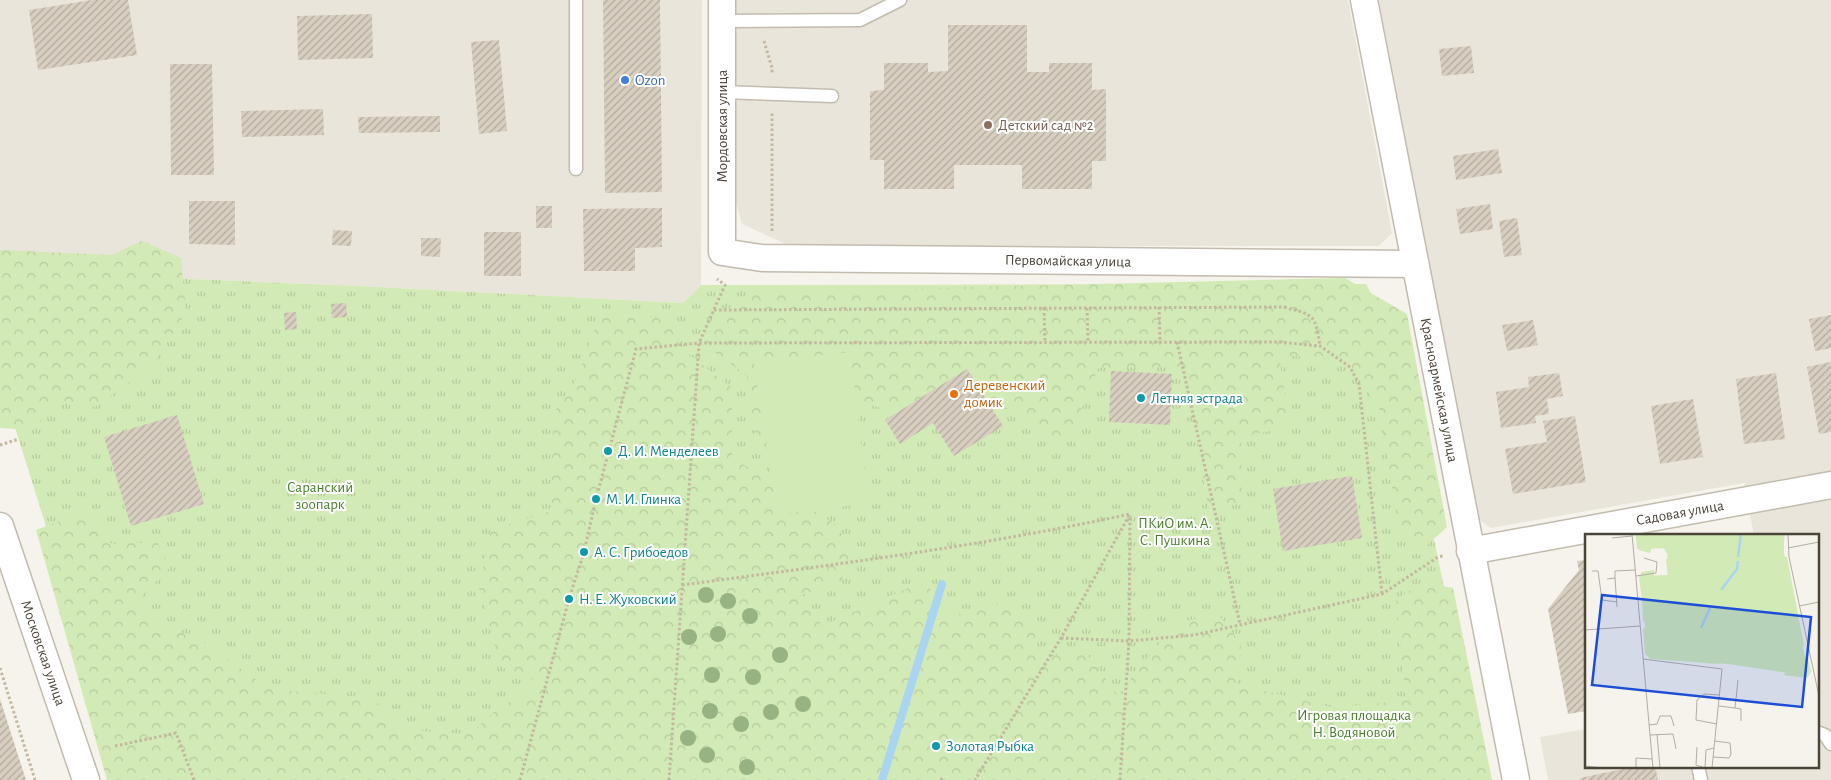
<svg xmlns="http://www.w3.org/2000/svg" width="1831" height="780" font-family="'Alegreya Sans',sans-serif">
<defs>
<pattern id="grass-tufts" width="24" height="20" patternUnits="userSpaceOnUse" patternTransform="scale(1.25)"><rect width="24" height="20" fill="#d2eab5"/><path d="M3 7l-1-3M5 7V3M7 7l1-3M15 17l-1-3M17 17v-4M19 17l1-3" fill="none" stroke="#b6ca9c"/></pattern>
<pattern id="forest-crowns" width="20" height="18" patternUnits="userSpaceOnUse" patternTransform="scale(1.25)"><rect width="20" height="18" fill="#d2eab5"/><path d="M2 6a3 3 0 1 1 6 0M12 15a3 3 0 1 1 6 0" fill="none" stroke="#b6ca9c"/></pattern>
<pattern id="building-hatch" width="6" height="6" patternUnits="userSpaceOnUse" patternTransform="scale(1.25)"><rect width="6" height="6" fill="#d8cfc1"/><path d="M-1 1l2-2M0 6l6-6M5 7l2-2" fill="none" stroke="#b1aa9e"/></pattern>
</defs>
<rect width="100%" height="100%" fill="#f6f3ec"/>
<g fill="#eae5da">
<polygon points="0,0 702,0 701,285 683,303 357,286 0,271"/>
<polygon points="736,0 1348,0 1392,233 1379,246 790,246 742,224 736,203"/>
<polygon points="1379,0 1831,0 1831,780 1548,780 1540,737 1586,729 1586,766 1817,766 1817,535 1754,535 1744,483 1491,528 1478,519"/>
</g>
<polygon fill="url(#grass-tufts)" points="0,271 357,286 683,303 701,285 1366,284 1391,332 1484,780 126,780 0,380"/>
<g fill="url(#forest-crowns)">
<polygon points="142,241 181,258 186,313 150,368 95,407 60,400 33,430 0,428 0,250 111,255"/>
<polygon points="1345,278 1407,314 1447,527 1425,547 1400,539 1380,410 1347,360 1279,355 1290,427 1241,437 1242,503 1209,511 1183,367 1098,368 1068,442 1043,442 1015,407 944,421 863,404 804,417 778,463 755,449 747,376 705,345 713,316 763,290 889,289"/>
<polygon points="601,313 672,319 677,345 732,388 732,457 836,525 855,554 840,583 801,595 822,626 924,581 951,616 997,603 1034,618 1037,660 1083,649 1118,695 1176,623 1218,614 1241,644 1237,684 1331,707 1406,701 1396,599 1424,582 1453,588 1492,780 107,780 36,530 87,511 112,544 157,542 170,567 136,602 149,621 196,637 269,689 373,698 401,730 470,734 495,711 541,682 501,667 479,588 491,530 551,511 553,414 576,380"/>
</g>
<polygon fill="#d2eab5" points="850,352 869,503 777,515 754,362"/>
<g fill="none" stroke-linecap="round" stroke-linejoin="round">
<polyline stroke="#a9d4f2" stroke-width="8" points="882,780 942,584"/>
</g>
<g fill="url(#building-hatch)">
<polygon points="92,0 128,0 137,55 38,70 29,10"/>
<polygon points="603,0 660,0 662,192 605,193"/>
<polygon points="372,14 373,58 298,60 297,16"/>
<polygon points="948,25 1027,25 1027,72 1049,72 1049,63 1092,63 1092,90 1106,89 1106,161 1092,161 1092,189 1022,189 1022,165 954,165 954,189 884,189 884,160 870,160 870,91 884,90 884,63 928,63 928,72 948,71"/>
<polygon points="499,40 507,131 479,134 471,42"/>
<polygon points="1471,46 1474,73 1442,76 1439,49"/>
<polygon points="170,64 212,64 214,175 171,175"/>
<polygon points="323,109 324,135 242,137 241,111"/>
<polygon points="440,116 440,132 359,133 358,117"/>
<polygon points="1498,149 1502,173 1456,180 1453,156"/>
<polygon points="189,201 235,201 235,245 189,244"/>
<polygon points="1490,204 1493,229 1460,234 1456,209"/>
<rect x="536" y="206" width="16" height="22"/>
<polygon points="662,208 662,247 635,248 635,271 584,271 583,209"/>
<polygon points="1517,218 1522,255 1504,257 1499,221"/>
<polygon points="333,230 352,231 351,246 332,245"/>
<rect x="484" y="232" width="37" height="44"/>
<polygon points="421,238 441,238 440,257 421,256"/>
<polygon points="346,303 347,317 332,318 331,304"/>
<polygon points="296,312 297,329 285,330 284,313"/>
<polygon points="1831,315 1831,348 1815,351 1809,319"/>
<polygon points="1533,320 1538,345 1507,351 1502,325"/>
<polygon points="1831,362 1831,432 1819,434 1807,367"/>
<polygon points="967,369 1003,426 954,456 933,423 900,444 885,420"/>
<polygon points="1111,371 1172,374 1170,425 1109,422"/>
<polygon points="1559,373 1563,396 1547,399 1549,414 1535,416 1536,423 1501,428 1496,392 1529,387 1528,377"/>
<polygon points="1776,373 1785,439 1744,444 1736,379"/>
<polygon points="1693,399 1703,457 1660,464 1651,406"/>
<polygon points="177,415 204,504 131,526 104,437"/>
<polygon points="1575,416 1586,482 1513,494 1505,449 1547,442 1543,421"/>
<polygon points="1352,476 1362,538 1283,551 1273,489"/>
<polygon points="1586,560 1586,711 1568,714 1548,609 1579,570 1577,561"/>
<polygon points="0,699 26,780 0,780"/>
<polygon points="1638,766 1655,766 1658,780 1580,780 1580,778"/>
</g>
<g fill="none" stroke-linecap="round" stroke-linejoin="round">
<defs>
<g id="service">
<polyline points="722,21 860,20 900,0"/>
<polyline points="722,92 832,96"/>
<polyline points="576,169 576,0"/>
<polyline points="1817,732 1825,735 1831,744"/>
<polyline points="1698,766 1701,780"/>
</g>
<g id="minor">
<polyline points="722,0 722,252 762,258 1415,264"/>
<polyline points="1364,0 1516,780"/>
<polyline points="0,526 86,780"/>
<polyline points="1470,551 1831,485"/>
</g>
</defs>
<use href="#service" stroke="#c2bbae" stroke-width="15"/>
<use href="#minor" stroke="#c2bbae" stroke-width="29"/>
<g stroke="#c4b79f" stroke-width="3" stroke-dasharray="2.5 2.5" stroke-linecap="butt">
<polyline points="764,41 772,68 772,74"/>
<polyline points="772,231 772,112"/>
<polyline points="1159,307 1160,342"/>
<polyline points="1044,308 1045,343"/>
<polyline points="1087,308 1088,342"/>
<path d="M714,310L1284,307C1314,315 1315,314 1320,346"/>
<polyline points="1177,342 1240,624"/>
<polyline points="0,445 19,439"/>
<path d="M682,585C832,565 982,546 1130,514L1061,638L975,780"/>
<polyline points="1061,638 1129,641 1194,635 1382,594 1438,557 1443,556"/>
<polyline points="0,668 35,780"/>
<polyline points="115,746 176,733 194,780"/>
<polyline points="520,780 569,599 584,552 596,499 636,349 699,343 1279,342 1320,346 1350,367 1359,384 1382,594"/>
<polyline points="669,780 699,343 725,285 717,279"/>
<polyline points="941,780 942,778"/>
<polyline points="1120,780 1129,641 1130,515"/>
</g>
<use href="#service" stroke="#fff" stroke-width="12"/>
<use href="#minor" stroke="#fff" stroke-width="26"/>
</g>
<g fill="#97b381">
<circle cx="706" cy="595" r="8"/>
<circle cx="728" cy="601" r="8"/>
<circle cx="750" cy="616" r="8"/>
<circle cx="718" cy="634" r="8"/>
<circle cx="689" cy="637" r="8"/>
<circle cx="780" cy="655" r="8"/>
<circle cx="712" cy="675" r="8"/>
<circle cx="753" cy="677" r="8"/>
<circle cx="803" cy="704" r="8"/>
<circle cx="710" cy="711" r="8"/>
<circle cx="771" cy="712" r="8"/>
<circle cx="741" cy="724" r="8"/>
<circle cx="688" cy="738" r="8"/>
<circle cx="707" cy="755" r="8"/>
<circle cx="747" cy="767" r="8"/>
</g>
<circle fill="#3f7fe0" stroke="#fff" stroke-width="2" cx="625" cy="80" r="5"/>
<circle fill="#8d6e63" stroke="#fff" stroke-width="2" cx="988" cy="125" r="5"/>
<circle fill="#e8710a" stroke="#fff" stroke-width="2" cx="954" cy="394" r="5"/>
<g fill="#0f9aa8" stroke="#fff" stroke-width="2">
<circle cx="1141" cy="398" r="5"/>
<circle cx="608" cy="451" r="5"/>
<circle cx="596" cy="499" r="5"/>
<circle cx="584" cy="552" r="5"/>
<circle cx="569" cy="599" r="5"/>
<circle cx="936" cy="746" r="5"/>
</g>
<g text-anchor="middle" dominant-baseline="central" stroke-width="4" stroke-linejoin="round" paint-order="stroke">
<g font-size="15" fill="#366cbe" stroke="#fff" text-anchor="start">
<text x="635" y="80">Ozon</text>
</g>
<g font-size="15" fill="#785e54" stroke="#fff" text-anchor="start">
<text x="998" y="125">Детский сад №2</text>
</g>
<g font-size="15" fill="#4b4439" stroke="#fff">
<text transform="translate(722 126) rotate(-90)">Мордовская улица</text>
<text transform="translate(1068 261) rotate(1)">Первомайская улица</text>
<text transform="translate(1439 390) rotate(79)">Красноармейская улица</text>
<text transform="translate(1680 513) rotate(-10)">Садовая улица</text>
<text transform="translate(43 653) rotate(71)">Московская улица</text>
</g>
<g font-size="15" fill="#c56008" stroke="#fff" text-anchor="start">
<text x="964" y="385">Деревенский<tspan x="964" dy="17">домик</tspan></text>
</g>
<g font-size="15" fill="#0d838f" stroke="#fff" text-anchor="start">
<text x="1151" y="398">Летняя эстрада</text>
<text x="618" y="451">Д. И. Менделеев</text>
<text x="606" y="499">М. И. Глинка</text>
<text x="594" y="552">А. С. Грибоедов</text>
<text x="579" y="599">Н. Е. Жуковский</text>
<text x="946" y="746">Золотая Рыбка</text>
</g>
<g font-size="15" fill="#4a7f2a" stroke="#fff">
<text x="320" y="487">Саранский<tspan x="320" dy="17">зоопарк</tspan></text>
<text x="1175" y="523">ПКиО им. А.<tspan x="1175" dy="17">С. Пушкина</tspan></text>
<text x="1354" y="715">Игровая площадка<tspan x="1354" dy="17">Н. Водяновой</tspan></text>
</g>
</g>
<g transform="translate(1585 534)">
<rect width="234" height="234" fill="#f6f3ec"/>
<path d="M51,0H199V19L224,142L143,130L64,124L54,42L83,41L82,14L52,15Z" fill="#d2eab5"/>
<path d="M50,0H71L65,19L54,16ZM94,0H101L98,10H103L106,15L83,21L78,13ZM156,0H179L178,5L184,9L193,0H200L199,6L185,22L202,23L219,111L213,113L206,109L207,100L194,90L172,83L164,88L168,90L169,100L167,106L160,108L152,129L144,128L138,119L139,111L128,102L126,99L132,95L130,91L118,95L116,91L106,89V85H101L97,80L85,88L84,79L73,76L65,75L64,87L58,88L56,38L69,36V42L61,43L65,55L84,54L81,25H87L97,37L108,33V24L123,6L143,4L155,6L162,11L161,4ZM171,30L177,34L174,44L178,46L182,59L157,62L152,54L161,43L162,32ZM60,93L67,115L75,116L74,108H80L81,100H85L86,116L96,117L100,109L106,114L123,116L130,115L133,110L139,128L133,130L66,125L60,120L58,95ZM218,123L223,124L226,138L222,144L199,141L204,129Z" fill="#d2eab5" fill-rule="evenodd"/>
<path d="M124,104H134L135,122H124Z" fill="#d2eab5"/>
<path fill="none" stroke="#a9d4f2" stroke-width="2.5" d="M153,23L156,0M136,56L152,35L153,27M116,94L126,72"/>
<path fill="none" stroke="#b2ada4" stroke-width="1" d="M47,0L68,234M203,0L204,23L234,162M27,4L47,2M203,14L234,8M7,37H13L17,66L32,68M51,42L71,39L72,28L59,24M30,44L32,73M22,45L30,44V37L50,36M214,72L234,68M0,96L55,92M58,125L137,135L127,234M134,172L150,174L153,146M150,174L156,175V187M132,190L111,186L112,166L119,160L135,161M64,191L72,190L75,182H86L89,192M72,200L75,234M65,201L88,200L91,215M112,213L111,231L120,234M128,223L144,224L146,220L145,209L130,207M0,232L18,234M51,234V224L67,225M120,234L121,216L129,214"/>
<path fill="#1d4ed8" fill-opacity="0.15" stroke="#1d4ed8" stroke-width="2.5" d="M17,61L226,83L217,173L7,151Z"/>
<rect width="234" height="234" fill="none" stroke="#4b4439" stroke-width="2.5"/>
</g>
</svg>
